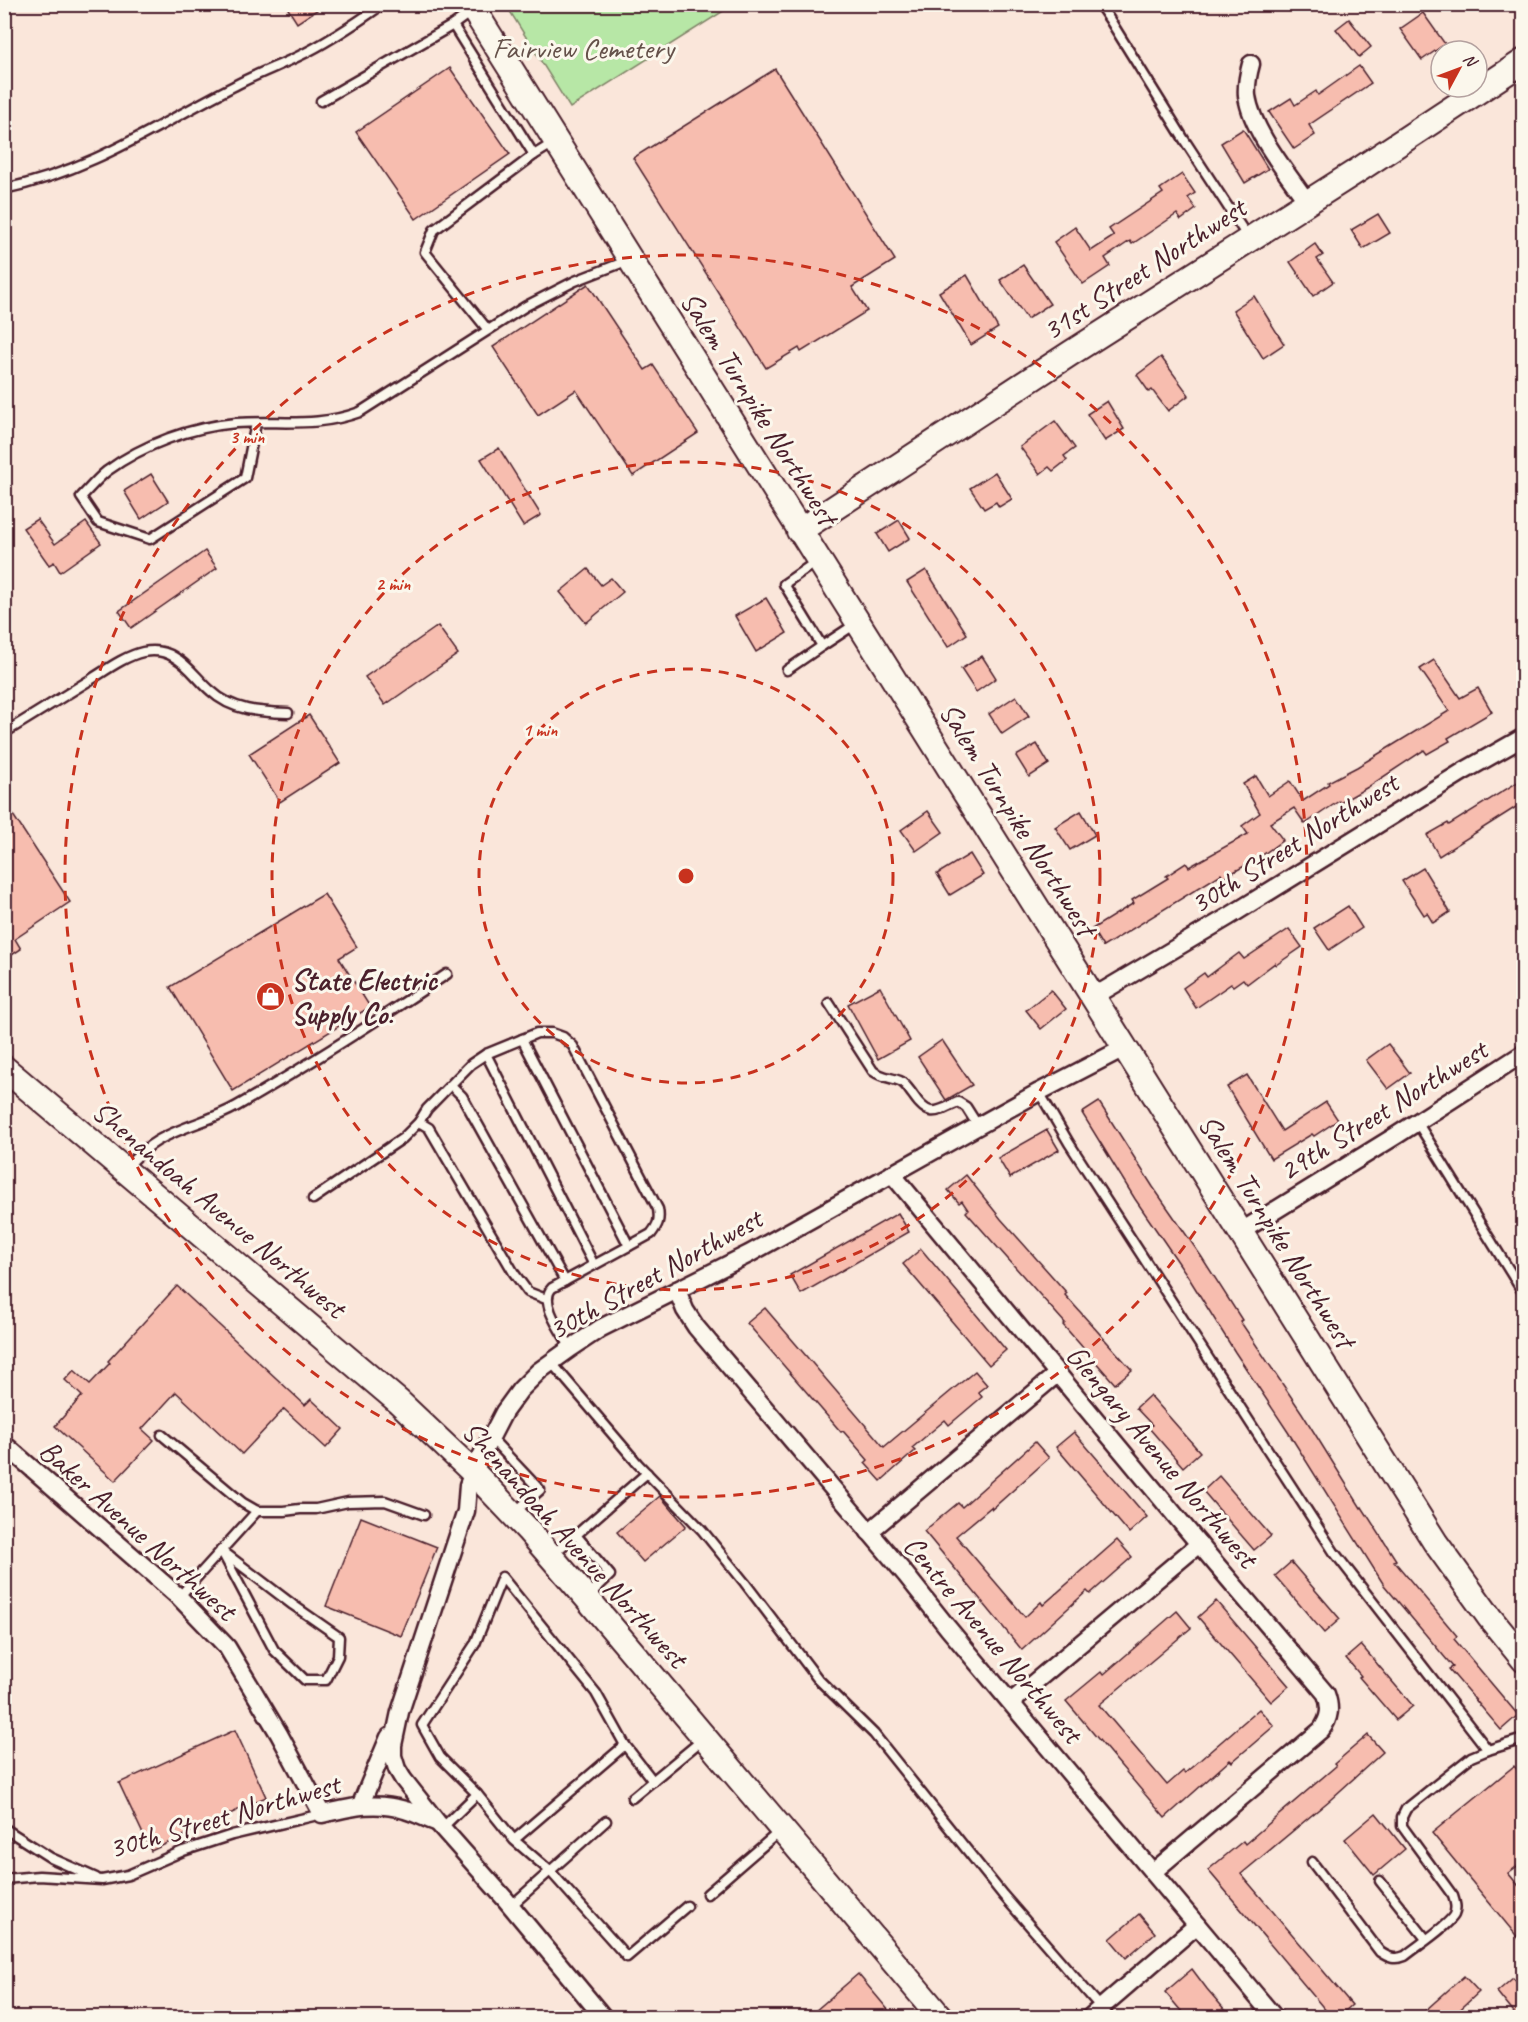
<svg xmlns="http://www.w3.org/2000/svg" width="1528" height="2022" font-family="Caveat,sans-serif">
<rect width="100%" height="100%" fill="#fae6da"/>
<filter id="ink" filterUnits="userSpaceOnUse"><feTurbulence type="fractalNoise" baseFrequency=".0167" numOctaves="2"/><feDisplacementMap in="SourceGraphic" scale="12" xChannelSelector="R" yChannelSelector="G"/><feConvolveMatrix kernelMatrix="1 2 1 2 8 2 1 2 1" color-interpolation-filters="sRGB"/></filter>
<g filter="url(#ink)">
<polygon fill="#b7e7a6" stroke="#808368" stroke-width="1.5" points="506,5 733,5 570,108"/>
<g fill="#f7bdaf" stroke="#4a1f2b" stroke-width="1.5">
<polygon points="285,4 326,4 297,23"/>
<polygon points="1423,13 1445,44 1422,60 1400,29"/>
<polygon points="1349,19 1371,47 1359,57 1336,29"/>
<polygon points="1359,66 1371,83 1309,125 1315,135 1294,149 1269,112 1291,98 1295,105 1316,91 1318,95"/>
<polygon points="450,68 510,154 416,219 356,132"/>
<polygon points="775,69 895,260 852,287 867,311 801,352 799,348 766,368 633,158"/>
<polygon points="1243,129 1268,169 1245,183 1221,143"/>
<polygon points="1182,174 1195,193 1188,198 1196,209 1181,220 1177,214 1132,244 1130,241 1105,258 1110,266 1083,284 1054,242 1075,227 1091,251 1114,236 1109,229 1163,193 1160,189"/>
<polygon points="1378,214 1390,233 1363,249 1351,230"/>
<polygon points="1315,244 1323,255 1317,259 1333,282 1313,296 1290,262"/>
<polygon points="1023,265 1050,304 1027,319 1000,280"/>
<polygon points="967,275 998,328 971,345 939,292"/>
<polygon points="588,284 645,370 653,365 698,433 633,476 576,390 538,415 493,347"/>
<polygon points="1254,296 1284,344 1263,358 1233,310"/>
<polygon points="1161,357 1189,395 1168,411 1152,390 1149,392 1137,375"/>
<polygon points="1107,401 1124,429 1105,441 1087,414"/>
<polygon points="1055,421 1075,448 1064,456 1067,460 1053,471 1049,467 1040,474 1020,447"/>
<polygon points="499,448 541,515 523,526 481,459"/>
<polygon points="995,472 1012,499 999,507 996,502 984,509 970,488"/>
<polygon points="151,474 168,501 141,519 124,491"/>
<polygon points="37,519 55,544 86,522 101,543 60,572 54,562 49,565 23,528"/>
<polygon points="899,520 910,538 888,552 877,534"/>
<polygon points="205,551 217,568 131,628 119,611"/>
<polygon points="588,569 601,585 611,578 623,592 586,623 560,592"/>
<polygon points="926,570 967,634 948,647 907,582"/>
<polygon points="766,598 787,633 756,652 735,616"/>
<polygon points="438,626 458,654 385,705 365,677"/>
<polygon points="982,656 996,678 976,692 961,669"/>
<polygon points="1434,660 1460,698 1478,688 1492,712 1448,738 1450,741 1427,754 1424,750 1368,787 1340,803 1339,801 1305,824 1294,808 1270,823 1283,840 1257,859 1223,878 1221,874 1103,947 1092,929 1134,903 1132,900 1168,878 1166,876 1186,863 1189,867 1248,834 1242,826 1260,813 1243,784 1256,776 1268,796 1290,781 1303,801 1329,784 1328,782 1357,767 1449,711 1420,669"/>
<polygon points="1016,696 1029,716 1002,734 989,714"/>
<polygon points="309,715 340,763 280,802 249,754"/>
<polygon points="1037,744 1049,764 1029,777 1016,756"/>
<polygon points="1524,778 1524,802 1439,856 1427,835 1448,823 1449,825"/>
<polygon points="928,811 943,832 916,851 901,830"/>
<polygon points="1081,811 1095,835 1070,850 1055,827"/>
<polygon points="13,815 70,902 15,939 21,949 4,960 4,821"/>
<polygon points="970,854 983,875 950,895 937,874"/>
<polygon points="1423,868 1450,912 1433,923 1427,913 1424,915 1402,881"/>
<polygon points="324,894 357,947 339,958 370,1007 233,1091 170,987"/>
<polygon points="1348,906 1362,928 1329,950 1314,928"/>
<polygon points="1289,929 1302,947 1276,965 1275,963 1247,984 1243,979 1233,986 1231,984 1196,1008 1183,988 1204,973 1207,977 1239,953 1244,959"/>
<polygon points="880,987 910,1041 878,1059 848,1004"/>
<polygon points="1051,990 1066,1009 1041,1029 1026,1010"/>
<polygon points="942,1040 972,1085 946,1100 918,1057"/>
<polygon points="1388,1044 1410,1073 1388,1089 1366,1060"/>
<polygon points="1247,1075 1282,1131 1326,1102 1338,1120 1314,1136 1312,1134 1271,1159 1227,1087"/>
<polygon points="1099,1102 1153,1187 1201,1256 1242,1320 1240,1321 1302,1413 1361,1508 1362,1507 1396,1560 1394,1561 1457,1636 1454,1639 1518,1715 1501,1730 1449,1669 1453,1667 1384,1585 1288,1432 1235,1352 1187,1275 1135,1199 1082,1113"/>
<polygon points="1047,1130 1059,1150 1010,1178 998,1158"/>
<polygon points="966,1175 1001,1219 1067,1293 1065,1295 1132,1370 1115,1384 1063,1325 1065,1323 966,1212 968,1210 962,1201 959,1203 948,1190"/>
<polygon points="898,1213 909,1232 801,1294 790,1275"/>
<polygon points="921,1249 1006,1350 989,1365 903,1264"/>
<polygon points="177,1286 305,1405 311,1399 343,1429 326,1448 284,1409 242,1454 176,1392 142,1429 154,1440 115,1481 55,1426 82,1396 65,1380 74,1370 90,1384 110,1363 108,1361"/>
<polygon points="765,1308 884,1447 975,1371 987,1385 978,1392 982,1397 949,1425 945,1420 912,1448 915,1451 881,1481 865,1463 868,1460 843,1431 841,1432 747,1323"/>
<polygon points="1150,1395 1200,1452 1183,1467 1149,1428 1152,1425 1136,1408"/>
<polygon points="1074,1432 1147,1517 1129,1533 1056,1447"/>
<polygon points="1035,1442 1049,1458 992,1509 991,1507 956,1536 1025,1617 1041,1602 1043,1605 1117,1540 1132,1557 1090,1594 1087,1591 1022,1650 924,1531 958,1503 962,1507"/>
<polygon points="1219,1476 1271,1536 1254,1550 1203,1491"/>
<polygon points="660,1496 686,1526 643,1562 617,1532"/>
<polygon points="361,1517 437,1547 401,1636 326,1606"/>
<polygon points="1291,1562 1340,1619 1324,1633 1275,1576"/>
<polygon points="1216,1601 1289,1686 1271,1702 1198,1617"/>
<polygon points="1177,1611 1191,1628 1099,1705 1167,1785 1183,1771 1185,1773 1259,1709 1274,1726 1232,1762 1230,1760 1165,1818 1066,1701 1101,1672 1103,1675"/>
<polygon points="1361,1645 1413,1706 1396,1720 1359,1677 1361,1676 1346,1658"/>
<polygon points="235,1730 266,1797 151,1851 119,1783"/>
<polygon points="1368,1735 1383,1752 1330,1800 1241,1874 1352,2005 1337,2018 1332,2018 1208,1870 1243,1841 1245,1844 1336,1766 1334,1764"/>
<polygon points="1514,1766 1524,1777 1524,1861 1508,1873 1524,1892 1524,1945 1432,1833"/>
<polygon points="1376,1813 1405,1849 1374,1875 1345,1839"/>
<polygon points="1139,1914 1155,1933 1126,1958 1110,1939"/>
<polygon points="1192,1969 1207,1989 1232,2018 1187,2018 1165,1992"/>
<polygon points="858,1974 895,2018 807,2018"/>
<polygon points="1464,1976 1479,1992 1451,2018 1417,2018"/>
<polygon points="1513,1978 1524,1990 1524,2018 1518,2018 1497,1992"/>
</g>
<g fill="none" stroke-linecap="round" stroke-linejoin="round">
<defs>
<g id="lane">
<polyline points="1099,4 1110,20 1185,141 1249,239"/>
<polyline points="472,11 453,25 534,155 434,230 425,252 488,330"/>
<polyline points="321,101 453,25"/>
<polyline points="534,155 555,142"/>
<path d="M4,189C91,171 157,125 234,86C254,75 276,67 297,57C327,43 355,24 383,4"/>
<path d="M256,423L245,478L150,539L98,522L81,497C89,489 98,478 107,471C144,444 191,427 236,423C281,420 316,428 360,412L526,306L575,281L629,260"/>
<polyline points="817,561 784,584 822,646 857,623"/>
<polyline points="787,670 822,646"/>
<path d="M4,733C33,715 62,697 90,680C106,670 125,656 143,652C153,650 165,651 174,657C189,665 198,680 211,691C232,711 261,712 288,713"/>
<path d="M829,1003L873,1071C883,1078 890,1077 900,1081C906,1084 909,1090 913,1095C929,1119 936,1112 958,1102L966,1107L978,1126"/>
<polyline points="522,1039 629,1246"/>
<polyline points="486,1054 594,1265"/>
<polyline points="451,1085 462,1096 565,1281"/>
<polyline points="1039,1092 1069,1143 1334,1552 1488,1750"/>
<polyline points="419,1122 429,1128 514,1273 528,1292 546,1299"/>
<polyline points="1417,1122 1524,1294"/>
<path d="M126,1168C135,1158 145,1148 157,1141C182,1126 211,1121 237,1106C309,1065 378,1020 447,974"/>
<path d="M313,1199L403,1138L419,1122L427,1109L471,1064L486,1054L537,1033H552L563,1037L573,1046L658,1209C660,1220 658,1225 651,1234L552,1288C538,1302 563,1334 571,1348"/>
<polyline points="551,1362 638,1464 702,1530 745,1583 818,1679 874,1734 1003,1895 1110,2018"/>
<polyline points="162,1435 243,1503 257,1511 284,1511 300,1509 316,1509 348,1502 385,1501 424,1515"/>
<polyline points="491,1438 540,1490 515,1512"/>
<polygon points="221,1550 293,1605 339,1637 338,1656 326,1680 305,1680 274,1650"/>
<polyline points="553,1554 576,1535"/>
<polyline points="179,1597 257,1511"/>
<polyline points="587,1597 610,1575 576,1535 647,1473"/>
<polyline points="625,1745 653,1781"/>
<polyline points="632,1798 702,1740"/>
<polyline points="443,1827 477,1794"/>
<polyline points="4,1828 51,1858 96,1878"/>
<polyline points="514,1840 477,1794 440,1757 422,1725 475,1644 502,1577 596,1693 625,1745 514,1840 550,1871 606,1821"/>
<path d="M1312,1862L1380,1952C1389,1958 1395,1960 1405,1956C1416,1947 1448,1926 1454,1915C1457,1908 1455,1902 1453,1896L1402,1826V1817L1406,1809L1471,1757L1488,1750L1520,1740L1524,1737"/>
<polyline points="4,1879 39,1876 102,1880 128,1875 183,1851 232,1835 322,1814"/>
<polyline points="1380,1881 1426,1939"/>
<polyline points="707,1894 780,1831"/>
<polyline points="511,1906 550,1871 627,1957 687,1906"/>
</g>
<g id="street">
<path d="M1251,64C1248,75 1246,85 1247,96C1252,131 1288,174 1307,202"/>
<polyline points="1093,997 1228,917 1464,771 1524,737"/>
<path d="M892,1174L1199,1544L1326,1694C1331,1708 1330,1718 1321,1730L1153,1872"/>
<polyline points="1240,1232 1397,1135 1524,1053"/>
<polyline points="677,1290 685,1310 696,1327 906,1575 948,1628 1275,2018"/>
<path d="M4,1444L179,1597L227,1647L279,1734L322,1814C352,1807 375,1801 405,1810C416,1813 426,1819 436,1822"/>
<polyline points="869,1532 1058,1373"/>
<polyline points="1011,1702 1199,1544"/>
<polyline points="361,1804 389,1737"/>
<polyline points="604,2018 506,1900 437,1822 403,1779 397,1769 393,1756 393,1745 400,1712 466,1511 468,1485 473,1472 504,1412 520,1390 539,1371 571,1348 601,1328 749,1254 1039,1092 1124,1048"/>
<polyline points="1089,2018 1197,1925"/>
</g>
<g id="secondary">
<polyline points="470,4 1435,1542 1490,1618 1524,1660"/>
<polyline points="799,531 1071,353 1360,169 1524,61"/>
<polyline points="4,1068 399,1402 473,1472 528,1530 586,1597 941,2018"/>
</g>
</defs>
<use href="#lane" stroke="#4a1f2b" stroke-width="13"/>
<use href="#street" stroke="#4a1f2b" stroke-width="21"/>
<use href="#secondary" stroke="#4a1f2b" stroke-width="28"/>
<use href="#lane" stroke="#fbf7ec" stroke-width="8"/>
<use href="#street" stroke="#fbf7ec" stroke-width="16"/>
<use href="#secondary" stroke="#fbf7ec" stroke-width="24"/>
</g>
</g>
<g fill="none" stroke="#c8321e" stroke-width="3" stroke-dasharray="10 8">
<circle cx="686" cy="876" r="207"/>
<circle cx="686" cy="876" r="414"/>
<circle cx="686" cy="876" r="621"/>
</g>
<defs>
<symbol id="shop-disc" viewBox="-11 -11 22 22"><circle r="9.5" fill="#c8321e" stroke="#fbf7ec"/><path d="M-5-2.5h2.3a2.7 3.5 0 0 1 5.4 0H5L5.5 6h-11ZM-1.5-2.5h3a1.5 2.3 0 0 0-3 0Z" fill="#fff"/></symbol>
</defs>
<g fill-rule="evenodd">
<use href="#shop-disc" x="254" y="980" width="33" height="33"/>
</g>
<g text-anchor="middle" dominant-baseline="central" stroke-width="6" stroke-linejoin="round" paint-order="stroke">
<g font-size="30" fill="#65514a" stroke="#fbf7ec">
<text x="583" y="48">Fairview Cemetery</text>
</g>
<g font-size="30" fill="#4a1f2b" stroke="#fbf7ec">
<text transform="translate(1144 269) rotate(-33)">31st Street Northwest</text>
<text transform="translate(759 408) rotate(58)">Salem Turnpike Northwest</text>
<text transform="translate(1018 819) rotate(58)">Salem Turnpike Northwest</text>
<text transform="translate(1294 843) rotate(-32)">30th Street Northwest</text>
<text transform="translate(1383 1110) rotate(-32)">29th Street Northwest</text>
<text transform="translate(219 1209) rotate(40)">Shenandoah Avenue Northwest</text>
<text transform="translate(1277 1231) rotate(58)">Salem Turnpike Northwest</text>
<text transform="translate(655 1274) rotate(-29)">30th Street Northwest</text>
<text transform="translate(1162 1456) rotate(50)">Glengary Avenue Northwest</text>
<text transform="translate(138 1530) rotate(42)">Baker Avenue Northwest</text>
<text transform="translate(575 1544) rotate(48)">Shenandoah Avenue Northwest</text>
<text transform="translate(993 1639) rotate(50)">Centre Avenue Northwest</text>
<text transform="translate(224 1816) rotate(-16)">30th Street Northwest</text>
</g>
<g font-size="30" font-weight="bold" fill="#4a1f2b" stroke="#fbf7ec" text-anchor="start">
<text x="291" y="980">State Electric<tspan x="291" dy="34">Supply Co.</tspan></text>
</g>
</g>
<circle cx="686" cy="876" r="9" fill="#c8321e" stroke="#fbf7ec" stroke-width="3"/>
<g font-size="18" text-anchor="middle" font-weight="bold" fill="#c8321e" stroke="#fbf7ec" stroke-width="6" stroke-linejoin="round" paint-order="stroke">
<text x="247" y="443">3 min</text>
<text x="393" y="590">2 min</text>
<text x="540" y="736">1 min</text>
</g>
<rect width="1528" height="2022" fill="none" stroke="#fbf7ec" stroke-width="24"/>
<rect x="12" y="12" width="1504" height="1998" fill="none" stroke="#4a1f2b" stroke-width="2" filter="url(#ink)"/>
<g transform="translate(1459 69) rotate(49)"><circle r="28" fill="#fbf7ec" stroke="#b4a19f" stroke-width="1.5"/>
<path d="M0-4.5L10 22L0 15L-10 22Z" fill="#c8321e"/>
<text y="-9" font-size="16" font-weight="bold" text-anchor="middle" fill="#4a1f2b">N</text>
</g>
</svg>
